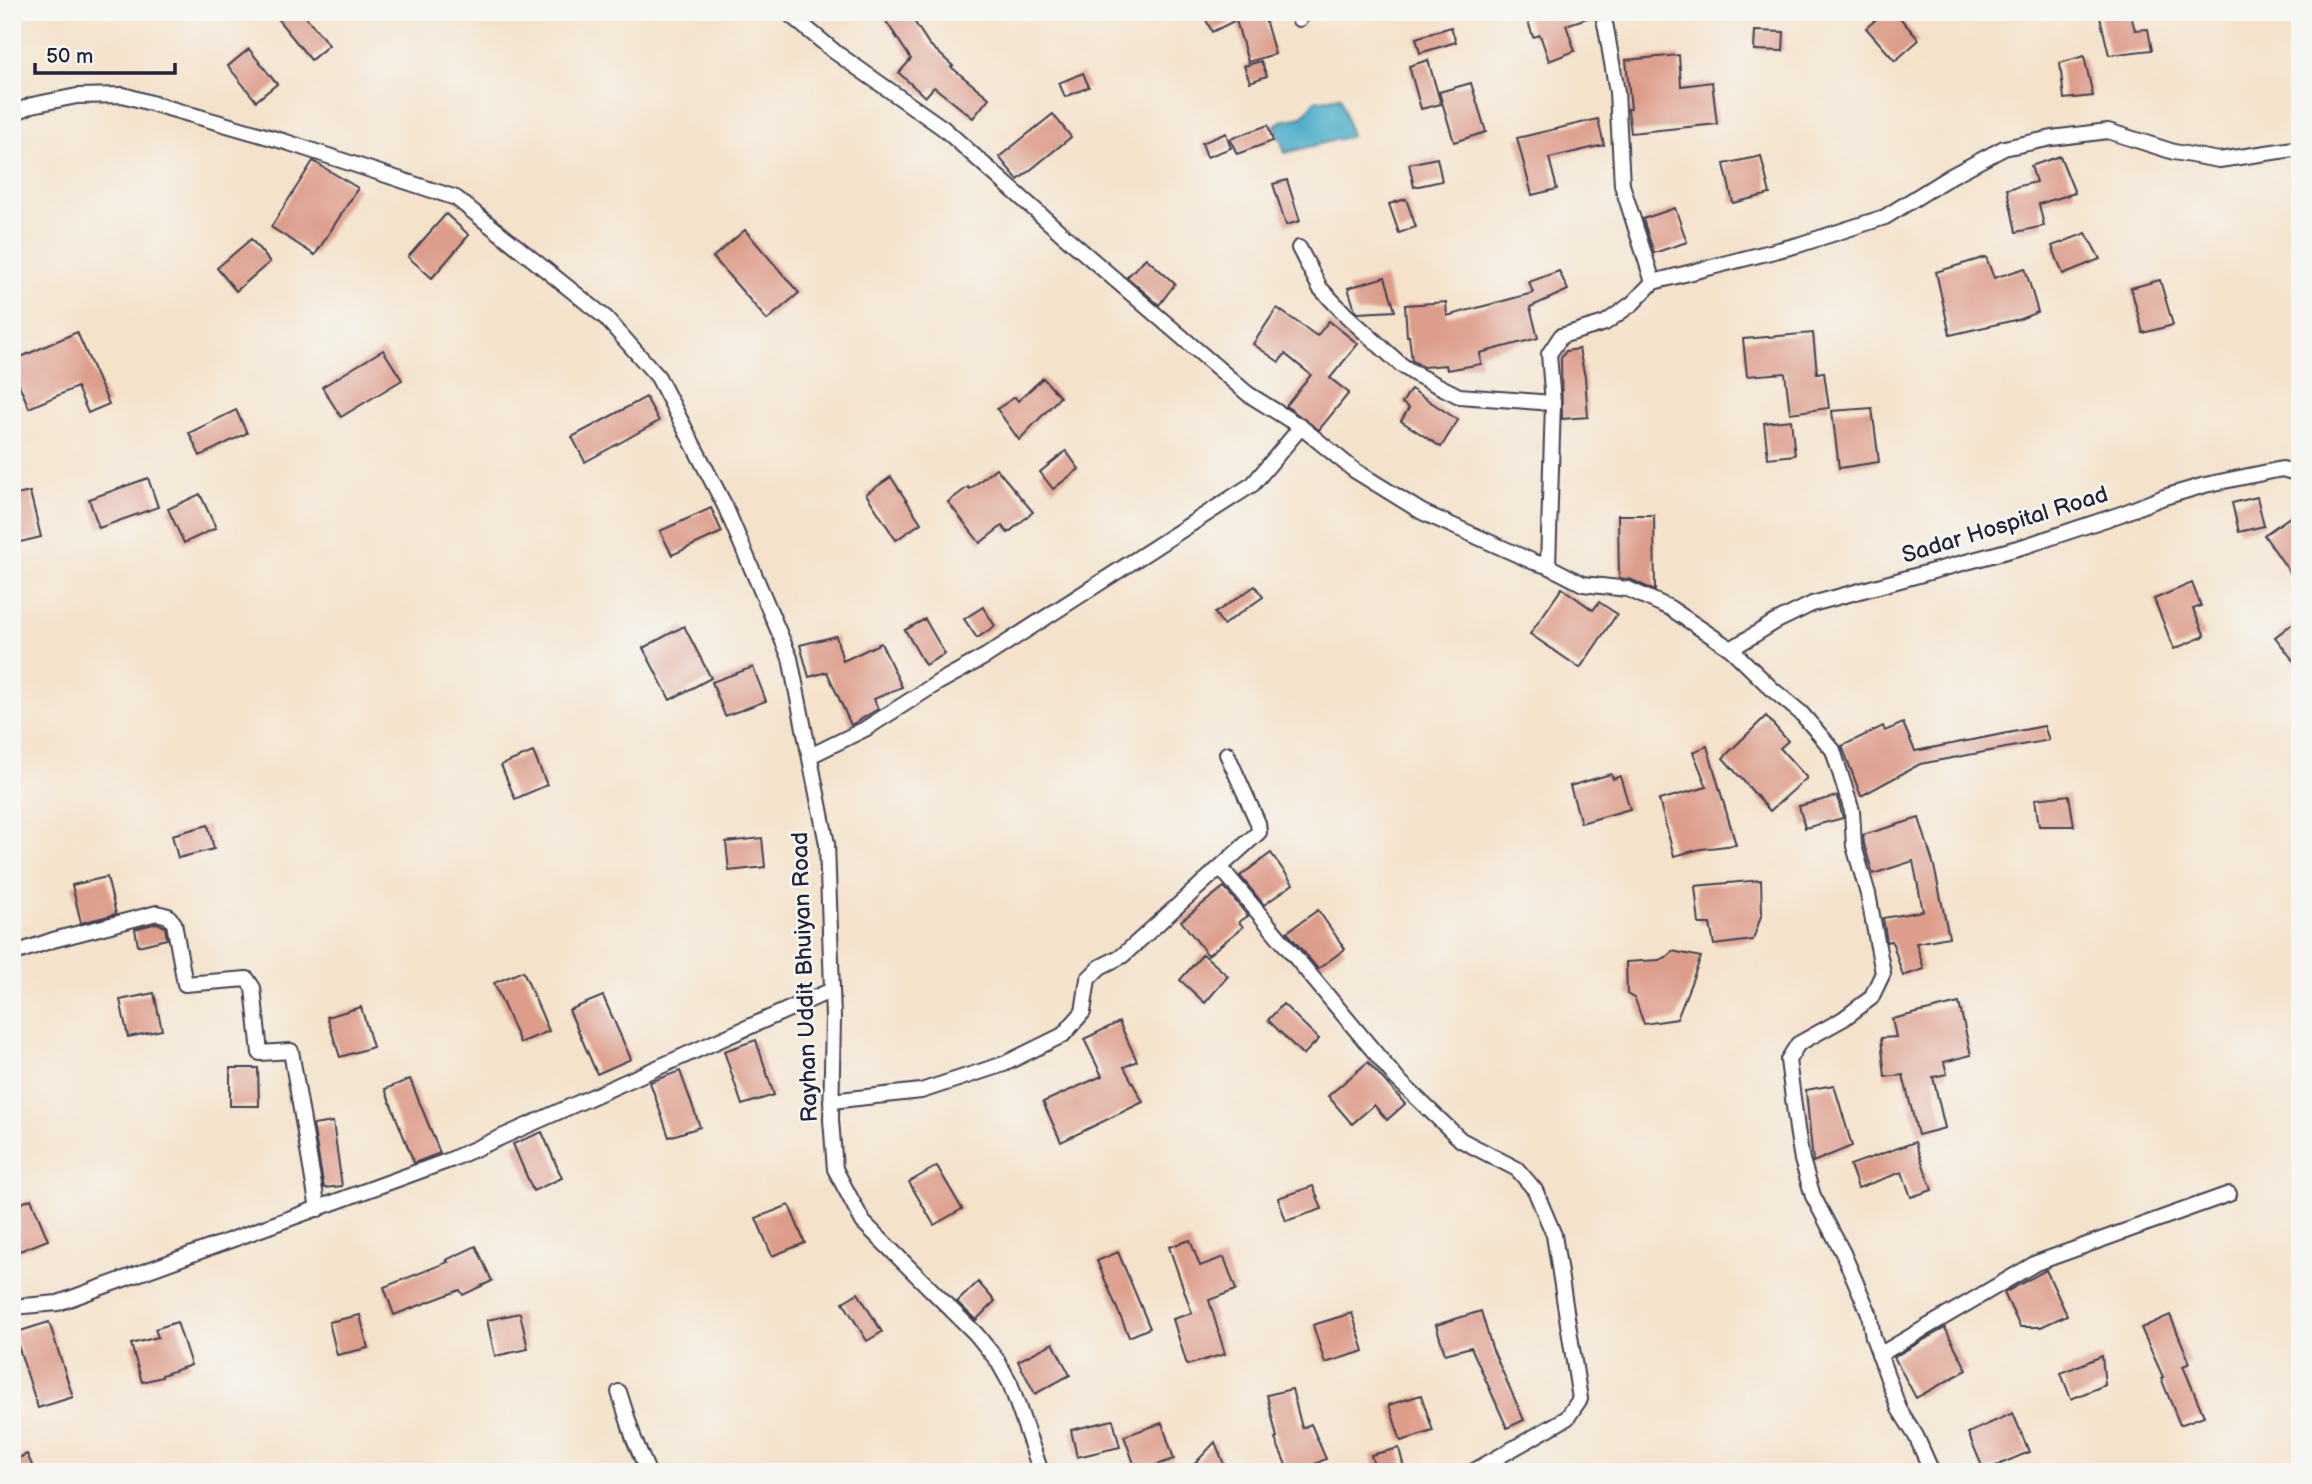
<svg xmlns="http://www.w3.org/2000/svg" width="2312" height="1484" font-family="'Balsamiq Sans',sans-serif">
<rect width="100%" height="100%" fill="#f6f6f2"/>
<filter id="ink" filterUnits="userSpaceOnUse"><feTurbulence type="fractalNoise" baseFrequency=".0143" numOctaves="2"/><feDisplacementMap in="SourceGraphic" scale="14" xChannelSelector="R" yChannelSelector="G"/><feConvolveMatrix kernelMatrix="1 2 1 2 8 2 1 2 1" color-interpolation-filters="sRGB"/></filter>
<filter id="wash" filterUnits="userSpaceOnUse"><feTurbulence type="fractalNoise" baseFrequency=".00686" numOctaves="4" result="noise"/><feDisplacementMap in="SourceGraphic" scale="28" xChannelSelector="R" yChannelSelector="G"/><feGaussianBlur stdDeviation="1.57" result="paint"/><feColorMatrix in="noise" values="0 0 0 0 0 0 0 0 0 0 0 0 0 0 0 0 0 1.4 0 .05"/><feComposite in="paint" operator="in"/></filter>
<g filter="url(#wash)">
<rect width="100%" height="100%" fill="#f4e2ca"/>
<polygon fill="#49abc8" stroke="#366682" stroke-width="2" points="1341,97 1351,136 1285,153 1275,125 1281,121 1302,117 1315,101"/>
<g id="blocks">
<g fill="#dd9d8b">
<polygon points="290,12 302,12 329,45 311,60 279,21"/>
<polygon points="880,12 908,12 929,44 953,66 951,67 989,98 973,118 934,87 925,97 899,73 911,59"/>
<polygon points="1202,12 1263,12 1275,54 1248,62 1236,20 1212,32"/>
<polygon points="1525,12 1593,12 1593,16 1566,25 1575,51 1549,61 1540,35 1533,37"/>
<polygon points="1885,12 1895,12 1919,40 1895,61 1866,28"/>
<polygon points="2130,12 2135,30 2148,29 2152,50 2109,55 2099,13"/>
<polygon points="1451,27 1456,42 1420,53 1416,38"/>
<polygon points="1755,31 1784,32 1783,51 1754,50"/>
<polygon points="249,49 277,84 256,101 228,66"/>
<polygon points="1679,55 1681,86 1712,82 1717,124 1631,133 1628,109 1631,109 1626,60"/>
<polygon points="2084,56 2093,96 2064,99 2060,63"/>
<polygon points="1428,60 1441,104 1421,109 1409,66"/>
<polygon points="1261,61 1267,76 1250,82 1244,66"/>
<polygon points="1083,73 1089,87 1065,97 1059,83"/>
<polygon points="1471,83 1486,132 1454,142 1439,92"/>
<polygon points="1053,114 1071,137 1018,180 999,157"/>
<polygon points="1598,119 1604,145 1549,158 1557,189 1532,195 1517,138"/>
<polygon points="1268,125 1273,141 1237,154 1230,139"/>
<polygon points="1226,133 1231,148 1207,157 1202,143"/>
<polygon points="1761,156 1770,194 1733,203 1724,164"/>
<polygon points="2060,156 2075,193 2039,204 2044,226 2016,232 2007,189 2036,182 2031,166"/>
<polygon points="1437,158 1442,181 1414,187 1409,164"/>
<polygon points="313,161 358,188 315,255 271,227"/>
<polygon points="1287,180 1300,221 1286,225 1273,184"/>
<polygon points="1406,199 1416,227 1399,233 1389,204"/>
<polygon points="1675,208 1687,242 1654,253 1643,219"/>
<polygon points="446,214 469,235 432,278 408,257"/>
<polygon points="745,230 799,293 767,320 713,257"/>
<polygon points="2086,233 2100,259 2063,274 2052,246"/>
<polygon points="251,239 270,262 236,291 217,268"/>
<polygon points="1986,257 1994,278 2025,268 2038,312 2015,321 2015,320 1950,335 1936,272"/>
<polygon points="1146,258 1175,284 1159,305 1127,277"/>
<polygon points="1559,271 1568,290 1530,307 1538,338 1480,353 1481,364 1447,370 1446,365 1423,367 1412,360 1409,336 1407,336 1405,305 1446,302 1447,316 1533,293 1529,282"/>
<polygon points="1385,277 1395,311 1358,313 1355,310 1348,288"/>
<polygon points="2160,280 2173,325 2143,333 2131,288"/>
<polygon points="1277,308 1317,336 1329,321 1358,344 1330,378 1349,393 1319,430 1286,406 1311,375 1285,354 1279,362 1253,344"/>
<polygon points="77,332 109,404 88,413 77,387 29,408 12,368 12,361"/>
<polygon points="1813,333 1817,373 1824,372 1829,408 1790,413 1785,373 1747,376 1743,339"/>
<polygon points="1579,349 1585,377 1588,417 1562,419 1561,358 1566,351"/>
<polygon points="383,350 402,380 341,417 322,387"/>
<polygon points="1043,378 1060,397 1019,440 997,409 1015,397 1018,401"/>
<polygon points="1411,389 1458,420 1441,447 1401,421 1409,408 1402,403"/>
<polygon points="646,397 659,421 585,462 572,437"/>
<polygon points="1872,408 1879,462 1839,468 1832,411"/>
<polygon points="236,410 247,433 200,456 189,433"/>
<polygon points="1791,420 1795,455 1768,458 1764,423"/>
<polygon points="1066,451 1079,469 1053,489 1040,472"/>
<polygon points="996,468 1033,512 1008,533 1002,526 980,543 948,502 968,487 970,489"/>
<polygon points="891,477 921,523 896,540 866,494"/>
<polygon points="148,478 158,507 99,528 89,499"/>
<polygon points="30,492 41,537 12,544 12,496"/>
<polygon points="200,494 216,528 184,543 168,509"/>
<polygon points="2257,497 2264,526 2239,532 2232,503"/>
<polygon points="711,508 722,532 672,555 660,531"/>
<polygon points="2300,510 2300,587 2264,535"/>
<polygon points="1618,515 1654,515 1655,591 1632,580 1619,578"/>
<polygon points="2192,583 2201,606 2193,609 2205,636 2174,649 2154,599"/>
<polygon points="1255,586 1263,597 1223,625 1215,613"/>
<polygon points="1562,588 1593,610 1599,602 1617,614 1580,668 1530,634"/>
<polygon points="983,607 995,626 977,638 964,619"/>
<polygon points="2300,618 2300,669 2275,637"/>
<polygon points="925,619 945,654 925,665 905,630"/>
<polygon points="684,626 711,678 670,700 643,648"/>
<polygon points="836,636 843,661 881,643 902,687 874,699 878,709 851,725 827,672 809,677 800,645"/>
<polygon points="753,667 766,701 725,716 712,682"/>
<polygon points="1766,716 1788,741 1780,748 1807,778 1770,811 1723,758"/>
<polygon points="1903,723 1915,751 2044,726 2049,740 1920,764 1861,796 1842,746 1883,726 1885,731"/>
<polygon points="1707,746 1736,845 1701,849 1674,856 1659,800 1707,787 1693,752"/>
<polygon points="533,752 547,785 515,799 501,765"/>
<polygon points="1611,774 1613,779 1620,776 1630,809 1581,823 1570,786"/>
<polygon points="2069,795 2074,826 2039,826 2035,799"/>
<polygon points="1837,796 1843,818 1805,828 1799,806"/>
<polygon points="1919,818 1934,866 1949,937 1916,943 1924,969 1903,976 1892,941 1887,942 1883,918 1923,911 1913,861 1873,874 1864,844 1863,835"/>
<polygon points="208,825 214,849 178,858 172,835"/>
<polygon points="762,838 765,867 729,871 726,842"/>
<polygon points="1271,853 1293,884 1264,905 1240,876"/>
<polygon points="107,877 116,914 81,923 72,885"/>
<polygon points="1761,880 1762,913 1753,940 1714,945 1710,924 1699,924 1695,886"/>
<polygon points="1224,887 1248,916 1239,922 1243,927 1208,955 1181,921"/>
<polygon points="1318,910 1345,949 1318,969 1287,932"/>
<polygon points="157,923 165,927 167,939 138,946 135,929"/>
<polygon points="1672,951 1701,957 1677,1019 1644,1024 1635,999 1627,994 1626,962 1659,960 1669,956"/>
<polygon points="1203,954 1228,976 1205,1003 1180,980"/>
<polygon points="523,971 549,1031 520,1043 494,983"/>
<polygon points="154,993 162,1030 128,1037 120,1000"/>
<polygon points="603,996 631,1059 597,1074 569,1010"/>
<polygon points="1959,1003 1971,1055 1944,1062 1947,1074 1933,1077 1945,1128 1918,1135 1903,1075 1885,1077 1881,1038 1896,1037 1892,1019"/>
<polygon points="1283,1004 1319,1039 1303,1055 1268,1020"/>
<polygon points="361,1007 373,1047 340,1057 327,1017"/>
<polygon points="1119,1022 1137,1061 1124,1067 1143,1102 1061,1142 1043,1102 1102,1076 1084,1039"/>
<polygon points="756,1040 774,1095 742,1105 724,1051"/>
<polygon points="1368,1062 1405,1104 1387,1120 1374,1105 1352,1124 1328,1096"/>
<polygon points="230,1068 258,1068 259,1106 230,1106"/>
<polygon points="680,1071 700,1127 669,1137 650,1082"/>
<polygon points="410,1079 440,1153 414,1163 385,1089"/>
<polygon points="1834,1085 1852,1146 1813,1162 1806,1090"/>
<polygon points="333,1122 342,1186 324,1188 313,1125"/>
<polygon points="542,1132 562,1178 533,1191 513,1144"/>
<polygon points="1915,1142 1932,1190 1911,1197 1902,1172 1858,1188 1850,1165"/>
<polygon points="937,1166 962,1209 934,1225 909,1182"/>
<polygon points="1313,1186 1322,1209 1286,1221 1278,1198"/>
<polygon points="31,1199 48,1240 12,1254 12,1207"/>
<polygon points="789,1205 805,1243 772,1256 756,1218"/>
<polygon points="1190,1240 1200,1266 1224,1257 1236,1290 1209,1300 1225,1354 1187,1365 1173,1319 1192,1313 1169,1247"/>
<polygon points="476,1246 492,1281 463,1295 460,1290 394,1315 384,1287 448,1262 446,1260"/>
<polygon points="1118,1252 1150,1328 1129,1337 1097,1261"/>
<polygon points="2046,1270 2067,1315 2041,1327 2020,1327 2004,1293"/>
<polygon points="978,1282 995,1301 976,1320 957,1302"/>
<polygon points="858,1293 882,1332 867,1341 843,1302"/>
<polygon points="1481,1311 1492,1348 1524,1420 1507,1428 1471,1347 1445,1354 1436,1325"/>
<polygon points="520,1313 528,1349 495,1356 487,1320"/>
<polygon points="1352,1313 1364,1351 1325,1363 1313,1325"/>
<polygon points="360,1315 368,1348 337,1355 329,1322"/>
<polygon points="2170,1315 2190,1363 2183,1366 2204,1416 2180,1425 2161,1378 2163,1377 2141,1328"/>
<polygon points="49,1322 73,1397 38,1408 14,1333"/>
<polygon points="177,1322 191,1365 162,1375 162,1377 142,1382 131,1344 158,1337 155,1329"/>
<polygon points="1945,1328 1967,1370 1916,1398 1894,1357"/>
<polygon points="1053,1343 1070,1375 1035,1394 1018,1361"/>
<polygon points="2102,1356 2105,1385 2071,1399 2061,1373"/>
<polygon points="1292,1389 1302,1428 1311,1424 1326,1459 1297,1472 1289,1472 1275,1439 1277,1438 1267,1395"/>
<polygon points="1421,1395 1433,1431 1401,1441 1389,1405"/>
<polygon points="2013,1413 2029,1452 1984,1471 1968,1433"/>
<polygon points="1113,1420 1120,1447 1077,1457 1071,1430"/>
<polygon points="1162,1423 1174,1459 1137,1472 1124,1436"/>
<polygon points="1215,1442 1227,1472 1187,1472"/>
<polygon points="1399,1448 1405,1472 1376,1472 1371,1455"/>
<polygon points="27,1454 35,1472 12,1472 12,1461"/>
</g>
</g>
</g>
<g filter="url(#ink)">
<use href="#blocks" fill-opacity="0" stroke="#423f50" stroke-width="2"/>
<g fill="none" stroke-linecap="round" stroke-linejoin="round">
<defs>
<g id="street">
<polyline points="787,12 835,52 943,128 1061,233 1248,394 1301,427 1354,470 1422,512 1534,562 1548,566"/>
<polyline points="1602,12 1606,28 1617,92 1622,185 1653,282 1633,303 1605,323 1561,336 1549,354 1553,403 1548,566 1583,584 1628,589 1670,608 1731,649 1773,690 1801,713 1833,750 1852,811 1854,846 1868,894 1883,973 1871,998 1843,1019 1798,1044 1788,1060 1797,1129 1802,1160 1813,1196 1843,1253 1869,1313 1873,1337 1899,1409 1916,1436 1932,1472"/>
<polyline points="1299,19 1306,12"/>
<polyline points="12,114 32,105 77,96 123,95 286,142 456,198 606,318 658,377 725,506 790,658 827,844 833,1018 831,1120 835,1169 863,1222 976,1334 997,1360 1010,1383 1041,1472"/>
<polyline points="1299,248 1320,288 1347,316 1400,364 1415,374 1459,396 1553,403"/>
<polyline points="1653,282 1798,245 1885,217 1951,176 2004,148 2052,138 2108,131 2174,152 2219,160 2300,148"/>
<polyline points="1731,649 1775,622 1812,604 2025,546 2121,514 2164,497 2205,485 2282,469 2300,474"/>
<polyline points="810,756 865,729 939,682 986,656 1253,484 1301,427"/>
<polyline points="1221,868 1397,1079 1461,1140 1517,1169 1535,1190 1554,1235 1580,1399 1567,1418 1472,1472"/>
<polyline points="12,954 53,940 157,913 168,916 174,923 185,984 247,979 253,988 260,1053 291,1051 318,1209"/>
<polyline points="831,1101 921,1091 1004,1064 1063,1035 1083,1012 1088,979 1100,967 1122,956 1259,832 1258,823 1227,754"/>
<polyline points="12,1307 58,1303 450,1160 832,990"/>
<polyline points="1879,1355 2036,1263 2229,1194"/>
<polyline points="619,1392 634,1439 648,1472"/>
</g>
</defs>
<use href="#street" stroke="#423f50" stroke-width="18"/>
<use href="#street" stroke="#fff" stroke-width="14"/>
</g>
</g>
<g text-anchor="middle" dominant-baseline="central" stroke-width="5" stroke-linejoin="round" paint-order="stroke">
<g font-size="23" fill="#22223b" stroke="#f6f6f2">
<text transform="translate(2005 525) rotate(-17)">Sadar Hospital Road</text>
<text transform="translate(805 977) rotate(-92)">Rayhan Uddit Bhuiyan Road</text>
</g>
</g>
<rect width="2312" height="1484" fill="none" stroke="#f6f6f2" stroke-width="42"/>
<path d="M35 63v10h140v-10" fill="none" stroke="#22223b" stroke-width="3.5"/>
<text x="46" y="63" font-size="21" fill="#22223b" stroke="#f6f6f2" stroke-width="5" paint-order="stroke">50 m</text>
</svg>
